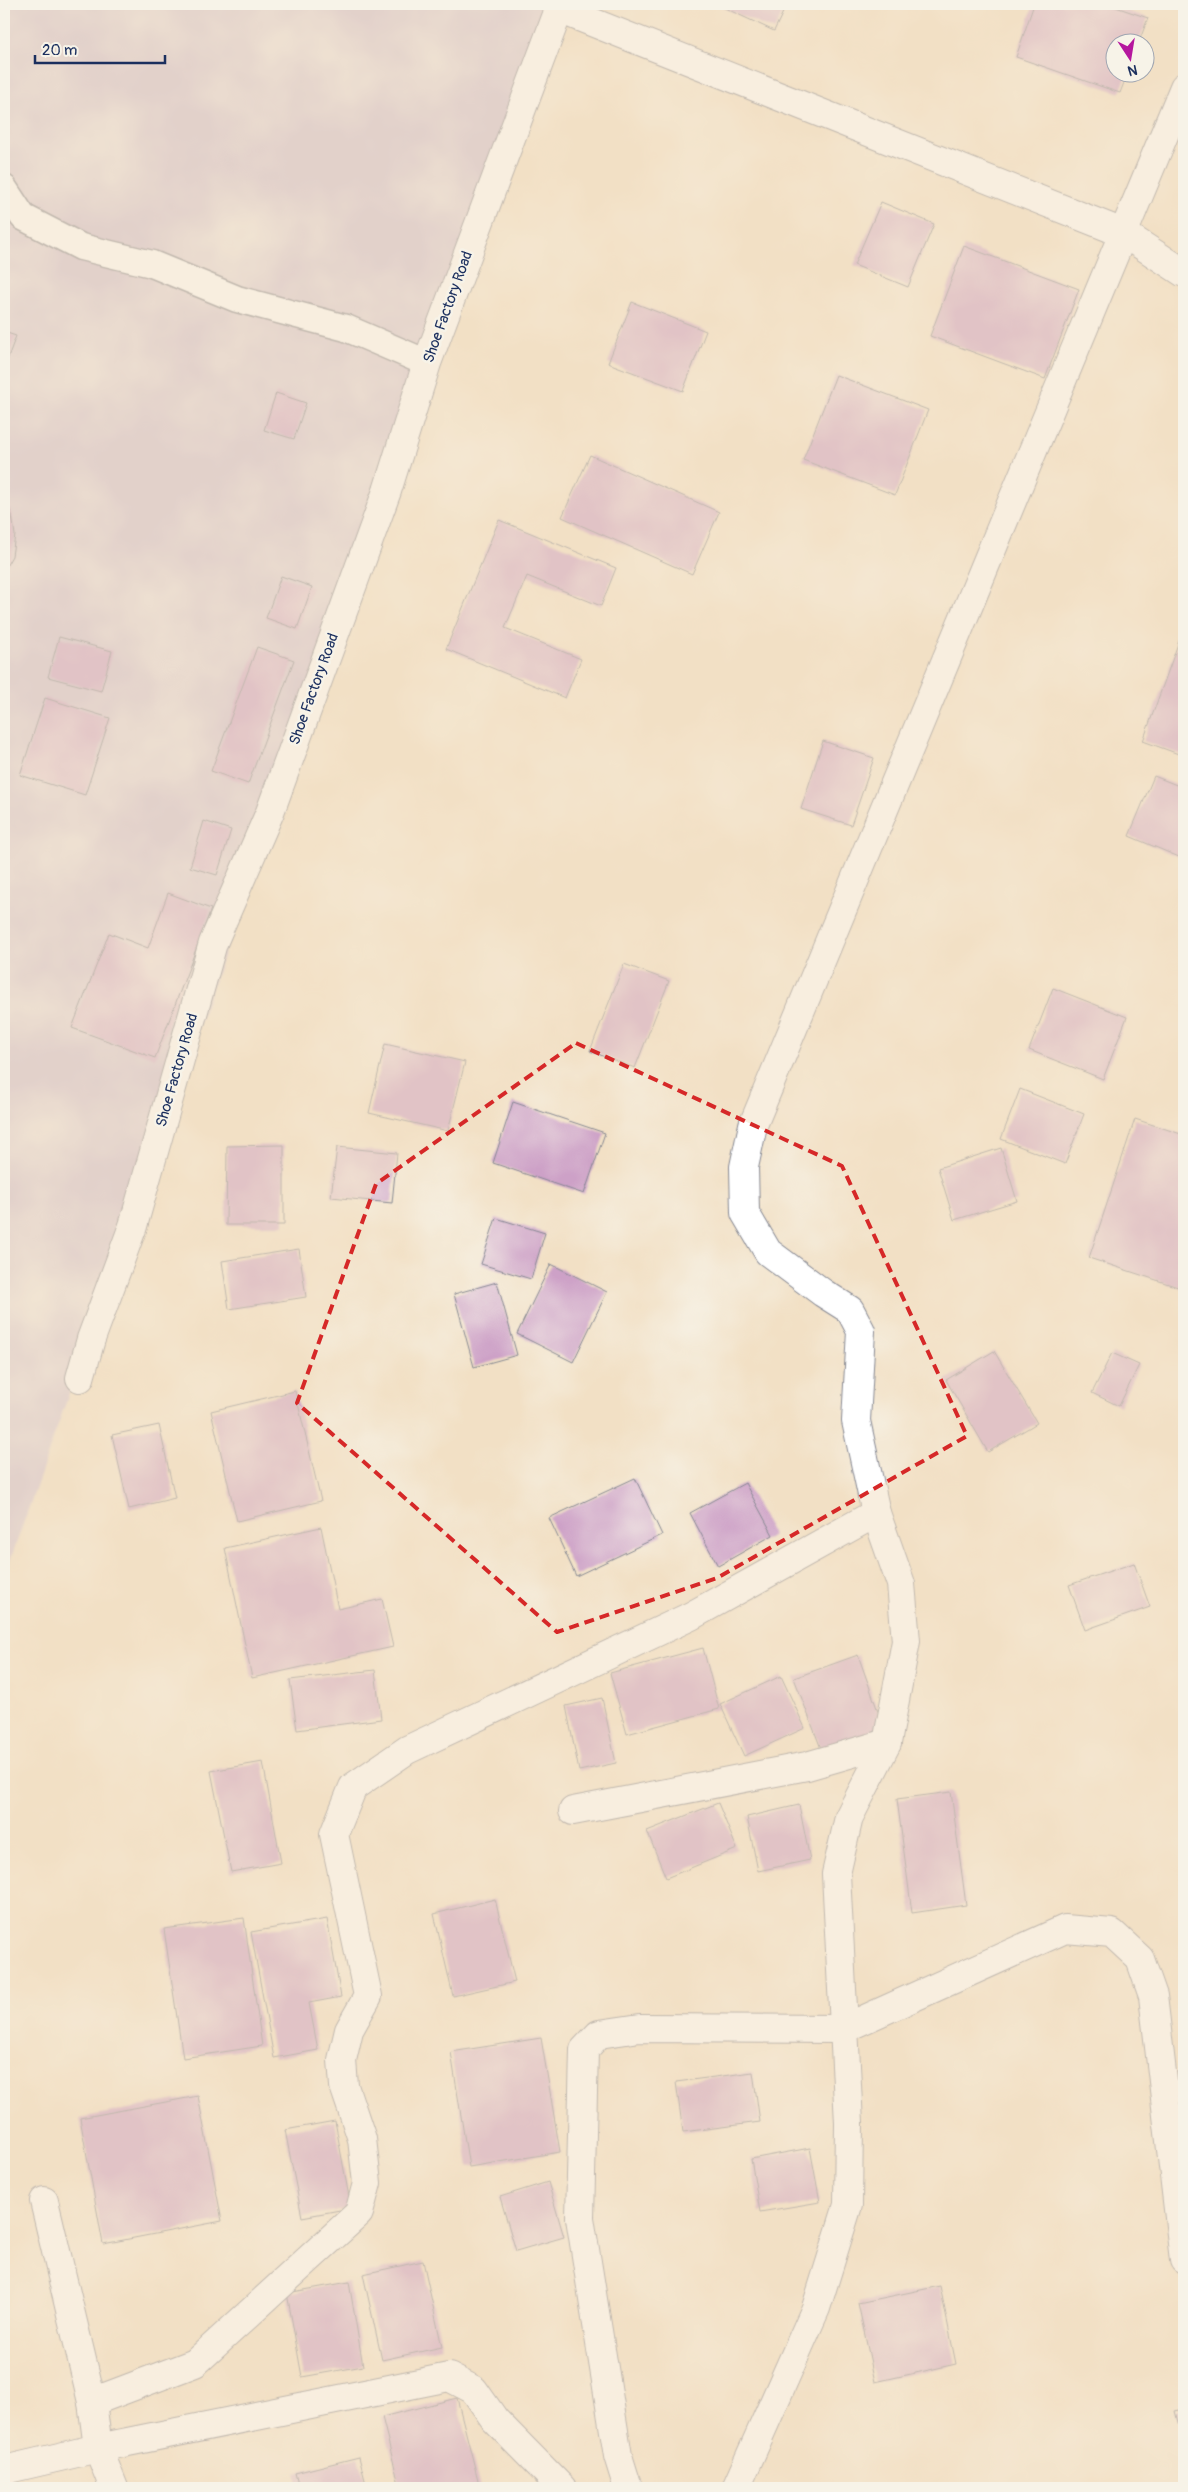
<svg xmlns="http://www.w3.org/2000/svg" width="1188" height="2492" font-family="Pangolin,sans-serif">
<rect width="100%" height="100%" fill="#f7f3e8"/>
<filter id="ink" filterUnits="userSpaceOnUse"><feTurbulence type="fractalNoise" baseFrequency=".02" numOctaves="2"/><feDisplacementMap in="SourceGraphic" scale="10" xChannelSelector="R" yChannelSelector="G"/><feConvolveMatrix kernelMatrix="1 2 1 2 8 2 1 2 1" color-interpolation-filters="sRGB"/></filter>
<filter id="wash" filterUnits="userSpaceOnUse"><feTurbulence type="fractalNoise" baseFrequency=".0096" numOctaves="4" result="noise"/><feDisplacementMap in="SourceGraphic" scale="20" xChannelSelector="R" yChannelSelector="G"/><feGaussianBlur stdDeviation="1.12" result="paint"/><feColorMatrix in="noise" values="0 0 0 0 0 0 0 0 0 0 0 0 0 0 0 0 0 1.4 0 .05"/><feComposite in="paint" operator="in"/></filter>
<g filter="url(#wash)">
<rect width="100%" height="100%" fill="#f2e0c5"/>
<polygon fill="#cebed1" points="4,4 559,4 4,1578"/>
<g id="blocks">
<g fill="#cda1c7">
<polygon points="716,4 787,4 774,31"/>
<polygon points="1034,4 1107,4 1148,18 1139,42 1116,42 1116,72 1128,72 1120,93 1016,57"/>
<polygon points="881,202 934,224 908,287 854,265"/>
<polygon points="964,246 1079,289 1045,379 930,336"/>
<polygon points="632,302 706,331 683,391 608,363"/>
<polygon points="4,332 16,336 4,368"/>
<polygon points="836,375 928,410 895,495 803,460"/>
<polygon points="276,393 306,403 294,439 264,430"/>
<polygon points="590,455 719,512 692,574 562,517"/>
<polygon points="4,497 12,515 15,535 12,556 4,570"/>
<polygon points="499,520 616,568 601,606 527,576 505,628 581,659 565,698 446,649"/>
<polygon points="281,576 312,587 297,629 266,618"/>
<polygon points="1184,627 1184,756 1143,741"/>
<polygon points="59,637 112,651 101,691 48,677"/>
<polygon points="257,647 294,660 248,784 211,771"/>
<polygon points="45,698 110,718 85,795 20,775"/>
<polygon points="823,741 874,758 851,825 801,809"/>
<polygon points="1154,776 1184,788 1184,844 1179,857 1129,836"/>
<polygon points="204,821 231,830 217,875 190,867"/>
<polygon points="168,893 211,909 155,1058 72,1028 109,933 148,948"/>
<polygon points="624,964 669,981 635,1068 590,1051"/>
<polygon points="1053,988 1127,1017 1103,1079 1029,1050"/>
<polygon points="385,1044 465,1062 448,1131 369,1113"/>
<polygon points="1020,1089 1084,1114 1065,1164 1001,1139"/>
<polygon points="513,1102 605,1133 584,1194 493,1163"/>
<polygon points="1135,1119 1184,1135 1184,1289 1089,1258"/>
<polygon points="284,1145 284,1225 226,1225 227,1146"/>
<polygon points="337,1147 397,1153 392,1203 331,1197"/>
<polygon points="1001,1148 1017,1201 954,1220 938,1168"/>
<polygon points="496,1218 545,1233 531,1279 481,1264"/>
<polygon points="299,1249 306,1297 229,1309 222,1261"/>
<polygon points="551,1264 607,1292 573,1362 517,1334"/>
<polygon points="497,1282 517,1355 474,1367 454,1294"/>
<polygon points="994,1351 1037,1423 988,1452 946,1380"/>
<polygon points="1112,1353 1139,1365 1119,1406 1092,1393"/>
<polygon points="295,1391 321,1501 237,1521 211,1411"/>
<polygon points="159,1425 175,1498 129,1509 112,1435"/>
<polygon points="635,1478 662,1535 576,1576 549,1518"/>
<polygon points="745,1483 773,1535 718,1566 690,1513"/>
<polygon points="321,1527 338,1609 382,1599 393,1647 252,1678 225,1548"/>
<polygon points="1134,1563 1150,1607 1085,1630 1069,1585"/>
<polygon points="703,1648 719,1709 627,1734 610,1673"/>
<polygon points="858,1655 884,1728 822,1751 794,1678"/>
<polygon points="375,1670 381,1719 297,1730 290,1680"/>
<polygon points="781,1676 805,1728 744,1756 720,1704"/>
<polygon points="602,1698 616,1763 579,1771 566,1706"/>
<polygon points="263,1762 281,1863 231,1872 211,1771"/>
<polygon points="951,1792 966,1905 912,1913 897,1799"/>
<polygon points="718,1803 737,1849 666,1878 647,1831"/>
<polygon points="799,1805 810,1860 758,1871 747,1817"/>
<polygon points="495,1899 515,1982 453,1996 434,1914"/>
<polygon points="244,1918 262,2046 183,2058 164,1929"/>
<polygon points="327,1919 341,1997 309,2003 318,2050 274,2058 251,1932"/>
<polygon points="541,2038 560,2152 469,2167 451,2052"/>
<polygon points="753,2072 760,2122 683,2132 676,2082"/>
<polygon points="198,2096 222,2221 103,2244 80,2118"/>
<polygon points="335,2121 351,2208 302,2217 285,2130"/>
<polygon points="810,2148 820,2202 760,2212 751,2159"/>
<polygon points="548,2182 564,2237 516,2251 500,2197"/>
<polygon points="423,2261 442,2347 382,2360 363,2274"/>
<polygon points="349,2282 363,2366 302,2377 287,2293"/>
<polygon points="940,2286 956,2364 875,2382 858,2303"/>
<polygon points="457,2398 480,2488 400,2488 382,2417"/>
<polygon points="1184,2409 1184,2445 1175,2411"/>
<polygon points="359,2457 367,2488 299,2488 295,2473"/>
</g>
</g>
</g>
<g filter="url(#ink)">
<use href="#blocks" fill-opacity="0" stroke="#868892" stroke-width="1"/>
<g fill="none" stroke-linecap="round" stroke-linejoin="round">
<defs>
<polyline id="service" points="4,188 23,217 81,247 152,264 237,299 346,328 427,363"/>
<g id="minor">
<polyline points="559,9 1123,233 1184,273"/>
<polyline points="80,1378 91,1339 133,1226 213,943 270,812 387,491 427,363 561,4"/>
<polyline points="573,1811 807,1766 887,1743"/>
<polyline points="44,2201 92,2402 98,2448 114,2488"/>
<polyline points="92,2402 195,2363 359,2213 367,2183 362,2139 344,2086 342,2060 349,2030 368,1996 334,1834 353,1787 407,1750 691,1616 876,1513"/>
<polyline points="4,2470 98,2448 449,2377 474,2390 495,2420 562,2488"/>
<polyline points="628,2488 618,2456 580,2218 584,2050 599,2034 640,2028 843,2029 1065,1929 1112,1933 1140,1959 1153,1996 1184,2260"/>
<polyline points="736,2488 816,2308 848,2205 849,2123 836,1874 849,1817 887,1743 906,1641 901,1584 876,1513 856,1421 861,1331 850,1310 823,1293 768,1252 745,1213 744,1167 753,1125 1184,87"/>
</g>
</defs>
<use href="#service" stroke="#868892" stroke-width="29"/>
<use href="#minor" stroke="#868892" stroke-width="30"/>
<use href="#service" stroke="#fff" stroke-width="26"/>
<use href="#minor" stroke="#fff" stroke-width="28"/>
</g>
</g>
<path d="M0 0H1188V2492H0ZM576,1043L842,1166L967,1436L717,1578L557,1632L297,1403L376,1184Z" fill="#f2e0c5" fill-opacity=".55" fill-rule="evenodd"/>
<path fill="none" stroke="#d62828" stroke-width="4" stroke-dasharray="10 6" stroke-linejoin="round" d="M576,1043L842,1166L967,1436L717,1578L557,1632L297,1403L376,1184Z"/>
<g text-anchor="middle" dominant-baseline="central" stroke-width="5" stroke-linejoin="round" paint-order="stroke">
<g font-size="15" fill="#1b2f5e" stroke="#f7f3e8">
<text transform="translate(448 307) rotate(-70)">Shoe Factory Road</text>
<text transform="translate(314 689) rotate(-70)">Shoe Factory Road</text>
<text transform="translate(177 1070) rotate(-74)">Shoe Factory Road</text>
</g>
</g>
<rect width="1188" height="2492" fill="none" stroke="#f7f3e8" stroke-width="20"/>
<g transform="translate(1130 58) rotate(168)"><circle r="24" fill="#f7f3e8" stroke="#9fa5b1"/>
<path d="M0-4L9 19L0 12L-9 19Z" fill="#b5179e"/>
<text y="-8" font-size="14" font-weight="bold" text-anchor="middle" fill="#1b2f5e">N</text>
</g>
<path d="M35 55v8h130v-8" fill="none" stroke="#1b2f5e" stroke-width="2.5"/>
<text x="42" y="55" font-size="15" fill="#1b2f5e" stroke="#f7f3e8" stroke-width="4" paint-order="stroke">20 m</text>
</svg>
